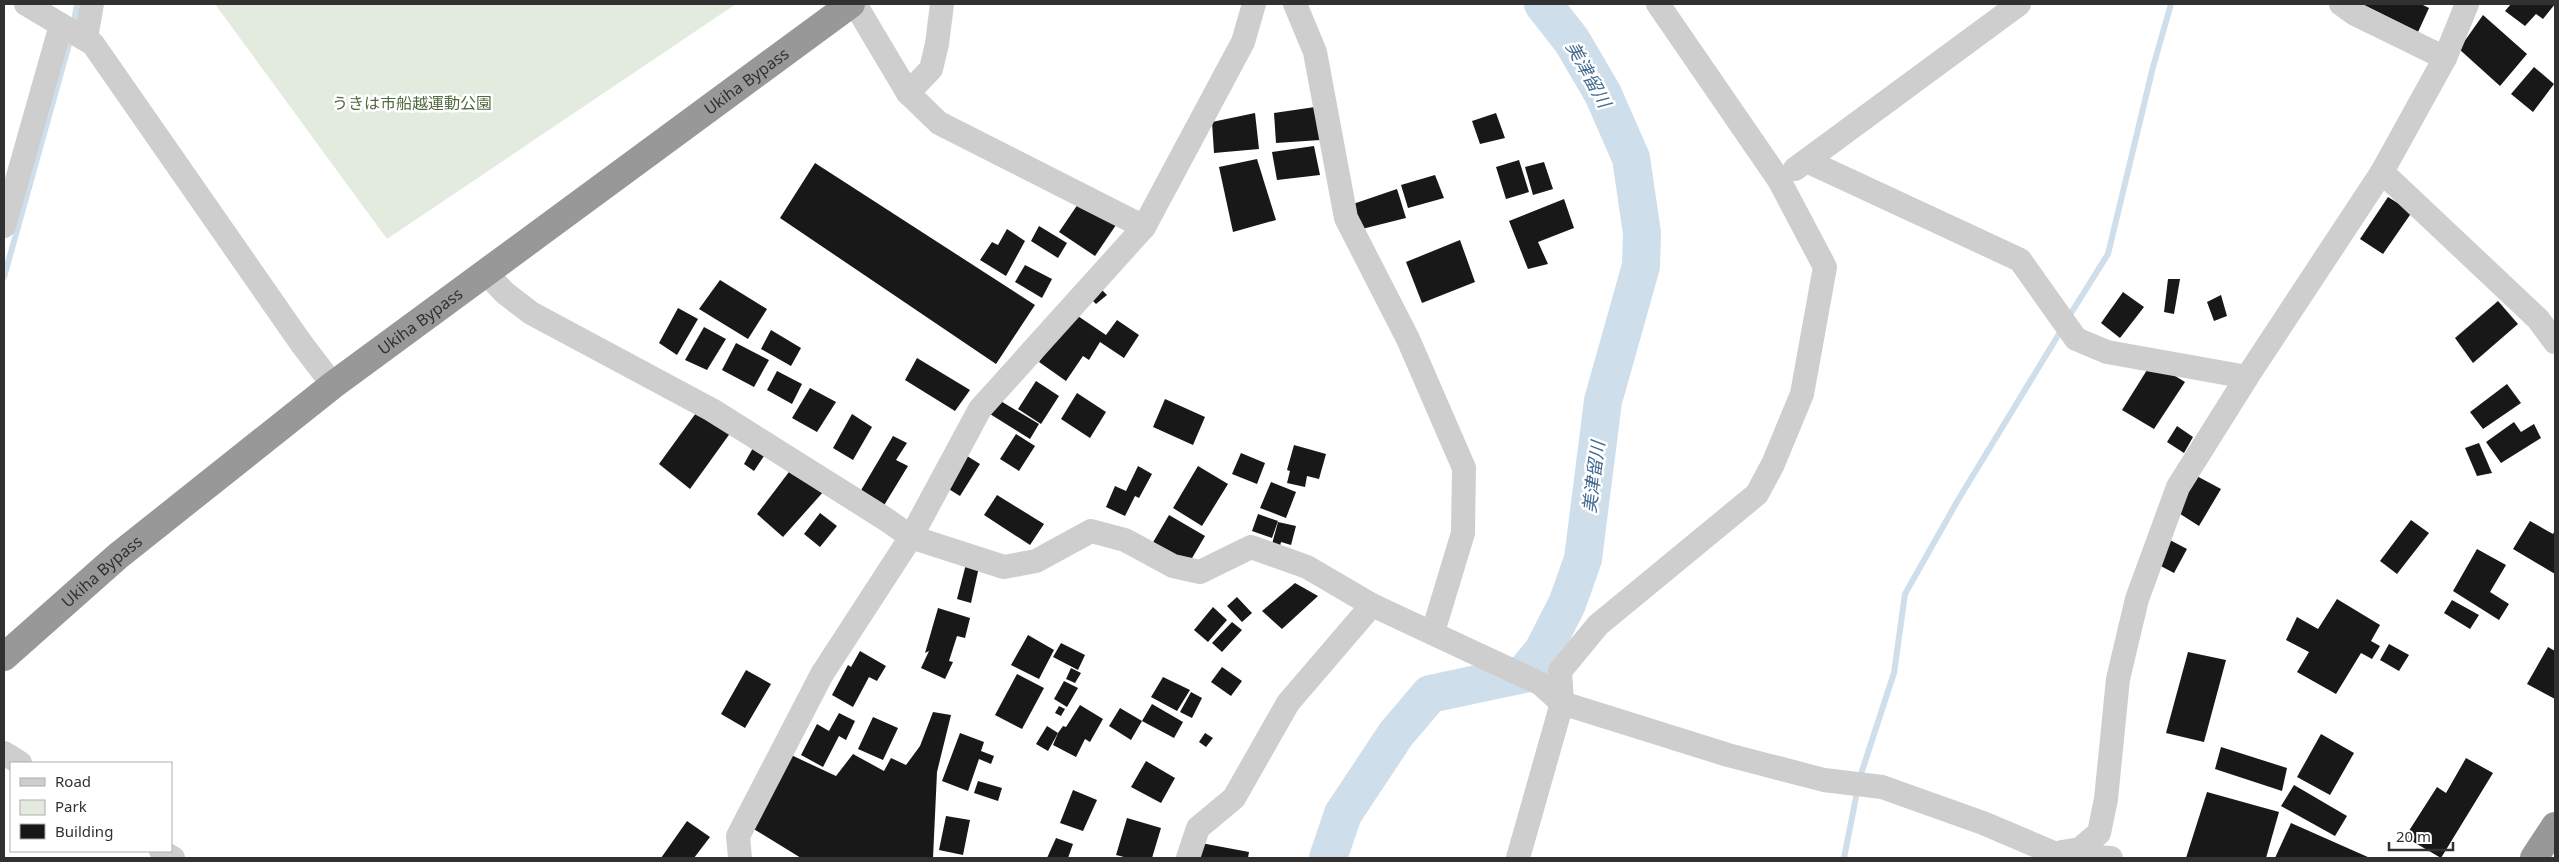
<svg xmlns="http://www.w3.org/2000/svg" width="2559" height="862" font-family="'Noto Sans','Noto Sans JP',sans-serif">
<rect width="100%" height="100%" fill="#fff"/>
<polygon fill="#e3eade" points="215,4 736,4 387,239"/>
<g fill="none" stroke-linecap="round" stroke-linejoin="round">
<g stroke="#cedeeb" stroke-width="6">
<polyline points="73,27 77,4"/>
<polyline points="4,277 71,37"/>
<polyline points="2068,318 2108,254 2153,67 2171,4"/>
<polyline points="1844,858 1860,777 1894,673 1905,594 1958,500 2062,329"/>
</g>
<polyline stroke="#cedeeb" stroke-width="38" points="1328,858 1343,814 1396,734 1430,694 1524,674 1543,651 1567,604 1583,559 1603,401 1641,266 1642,233 1631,158 1603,94 1572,41 1543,4"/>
</g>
<g fill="#181818">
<polygon points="2362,4 2421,4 2429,8 2418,32"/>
<polygon points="2511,4 2555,4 2543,19 2536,14 2525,26 2505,11"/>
<polygon points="2483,15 2527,54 2500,86 2459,49"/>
<polygon points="2534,67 2554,84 2533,112 2511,94"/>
<polygon points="1315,107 1320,140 1276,143 1274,113"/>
<polygon points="1255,113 1259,149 1214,153 1212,122"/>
<polygon points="1496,113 1505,138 1480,144 1472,121"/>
<polygon points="1314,146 1320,175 1277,180 1272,152"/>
<polygon points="1257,159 1276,220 1233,232 1219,167"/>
<polygon points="1519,160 1529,192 1506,199 1496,167"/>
<polygon points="1544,162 1553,189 1533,195 1525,167"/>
<polygon points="815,163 1035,305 996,364 780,218"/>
<polygon points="1435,175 1444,198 1408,208 1401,185"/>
<polygon points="1397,189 1406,218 1358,230 1353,204"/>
<polygon points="2388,197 2412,212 2383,254 2360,239"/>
<polygon points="1564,199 1574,228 1538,242 1548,264 1528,269 1509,221"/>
<polygon points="1078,204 1116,225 1095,256 1059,232"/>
<polygon points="1039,226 1067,243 1058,258 1031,241"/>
<polygon points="1007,229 1025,241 1006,276 980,260 992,242 998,245"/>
<polygon points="1460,240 1475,282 1422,303 1406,262"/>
<polygon points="1025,265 1052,279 1042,298 1015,282"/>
<polygon points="2168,279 2180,279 2174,314 2164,312"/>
<polygon points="720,280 767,309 748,339 699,309"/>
<polygon points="1101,289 1107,295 1096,304 1090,298"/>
<polygon points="2123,292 2144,307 2120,338 2101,323"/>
<polygon points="2221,295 2227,316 2214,321 2207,302"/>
<polygon points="2498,301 2518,324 2473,363 2455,338"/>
<polygon points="678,308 698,319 677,355 659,343"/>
<polygon points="1072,312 1106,335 1117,320 1139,335 1124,358 1100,342 1089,360 1083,356 1066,381 1039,362"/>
<polygon points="704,327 726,339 707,370 685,360"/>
<polygon points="771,330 801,348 791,366 761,349"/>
<polygon points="736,343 769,360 754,387 722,370"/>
<polygon points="917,358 970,390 955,411 905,380"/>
<polygon points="2152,362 2185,382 2154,429 2122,410"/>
<polygon points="777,371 802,384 792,404 767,390"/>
<polygon points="1036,381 1059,396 1041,424 1018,409"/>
<polygon points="2507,384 2521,403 2483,429 2470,412"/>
<polygon points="810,388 836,402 817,432 792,418"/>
<polygon points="1077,393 1106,412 1090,438 1061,419"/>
<polygon points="1165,399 1205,417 1193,445 1153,427"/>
<polygon points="999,400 1039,424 1030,439 990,414"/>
<polygon points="696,413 731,432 690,489 659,464"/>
<polygon points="852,414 872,427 853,460 833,448"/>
<polygon points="2514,422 2521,432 2534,424 2541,438 2501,463 2486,442"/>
<polygon points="2177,426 2193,437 2184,453 2167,442"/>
<polygon points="1016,434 1035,446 1019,471 1000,459"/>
<polygon points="893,436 907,443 896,460 908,466 883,507 860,492"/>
<polygon points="2479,443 2492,473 2477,476 2465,448"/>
<polygon points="1294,445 1326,454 1319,479 1307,476 1305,487 1287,483 1290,471 1287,470"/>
<polygon points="754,446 766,453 754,471 744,464"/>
<polygon points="959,451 980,464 960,496 939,483"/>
<polygon points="1241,453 1265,463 1257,484 1232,474"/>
<polygon points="1138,466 1152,474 1139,498 1135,496 1125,516 1106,507 1115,486 1126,491"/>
<polygon points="1198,466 1228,484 1202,526 1173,508"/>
<polygon points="792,468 824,491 783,537 757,514"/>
<polygon points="2193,474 2221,489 2199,526 2174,510"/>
<polygon points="1271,482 1296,492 1286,518 1260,508"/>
<polygon points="997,495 1044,524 1030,545 984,515"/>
<polygon points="820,513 837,526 820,547 804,534"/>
<polygon points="1258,514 1278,521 1272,538 1252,531"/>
<polygon points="1169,515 1205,536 1188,565 1152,544"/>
<polygon points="2411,520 2429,533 2397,574 2380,561"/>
<polygon points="2530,521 2553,534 2555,530 2555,574 2513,549"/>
<polygon points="1278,522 1296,526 1291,545 1281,542 1280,546 1272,544"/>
<polygon points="2168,539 2187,549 2174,573 2155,563"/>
<polygon points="2477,549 2506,565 2490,592 2509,604 2499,620 2453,591"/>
<polygon points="966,564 979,567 971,603 957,599"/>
<polygon points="1295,583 1318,596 1282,629 1262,611"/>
<polygon points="1237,597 1252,613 1242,622 1227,606"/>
<polygon points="2337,599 2380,625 2371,641 2380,646 2372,659 2361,653 2336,694 2297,672 2309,652 2286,640 2297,617 2318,629"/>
<polygon points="2452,600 2479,615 2470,629 2444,613"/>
<polygon points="1213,607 1227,620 1208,642 1194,630"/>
<polygon points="938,608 970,618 965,638 957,636 949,661 953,662 945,679 921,668 929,651 925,653"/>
<polygon points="1232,622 1242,630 1222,652 1212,643"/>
<polygon points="1028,635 1054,650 1039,679 1011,665"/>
<polygon points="1061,643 1085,655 1078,670 1053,657"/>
<polygon points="2389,644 2409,655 2399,671 2380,660"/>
<polygon points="2548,647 2555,651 2555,699 2527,684"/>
<polygon points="860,651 886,666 877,681 869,677 853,707 832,695 848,665 851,667"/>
<polygon points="2188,652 2226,660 2204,742 2166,733"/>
<polygon points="1222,667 1242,681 1231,696 1211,682"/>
<polygon points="1071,668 1081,673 1075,683 1066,679"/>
<polygon points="746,670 771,684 745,728 721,714"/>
<polygon points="1017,674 1044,688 1022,729 995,715"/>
<polygon points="1163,677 1190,690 1177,711 1151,697"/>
<polygon points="1064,681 1078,688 1067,707 1054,699"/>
<polygon points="1191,692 1202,698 1192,718 1180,712"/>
<polygon points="1152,704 1183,722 1174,738 1142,721"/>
<polygon points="1080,705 1103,719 1090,742 1085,739 1076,757 1053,745 1058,733 1063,726 1066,727"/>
<polygon points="1059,706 1065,709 1061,716 1055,713"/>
<polygon points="1120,708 1142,721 1131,740 1109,726"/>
<polygon points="933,712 951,715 937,772 933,858 801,858 752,828 789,754 836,776 853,754 884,771 891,758 906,765 920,746"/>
<polygon points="839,713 855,721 846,740 839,736 823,767 801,755 817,724 829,731"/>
<polygon points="873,717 898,728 883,760 858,749"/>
<polygon points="1047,726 1058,733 1048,751 1036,744"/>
<polygon points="960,733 984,742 981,751 994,756 991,764 979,759 968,791 942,781"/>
<polygon points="1205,733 1213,738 1206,747 1199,742"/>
<polygon points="2321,734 2354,753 2330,795 2297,777"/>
<polygon points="2221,747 2287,768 2282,791 2215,769"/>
<polygon points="2466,758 2493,773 2441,858 2405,837 2437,787 2446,793"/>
<polygon points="1146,761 1175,778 1161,803 1131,787"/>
<polygon points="978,781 1002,788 998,801 974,793"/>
<polygon points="2294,785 2347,816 2335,836 2281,806"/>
<polygon points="1073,790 1097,800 1083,831 1060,823"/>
<polygon points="2207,792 2279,812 2266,858 2186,858"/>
<polygon points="946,816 970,820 963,855 939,850"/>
<polygon points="1127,818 1161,828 1152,858 1128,858 1116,855"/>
<polygon points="687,821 710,837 694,858 661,858"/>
<polygon points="2291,823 2370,858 2275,858"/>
<polygon points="1056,838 1073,844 1068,858 1047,858"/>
<polygon points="1201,843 1249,852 1248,858 1197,858"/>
</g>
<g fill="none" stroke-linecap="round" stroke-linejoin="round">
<g stroke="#cecece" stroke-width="24">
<polyline points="26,4 93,44 301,343 333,385"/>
<polyline points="855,4 908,93 939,123 1144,227"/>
<polyline points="1295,4 1315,52 1346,218 1408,339 1464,468 1463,533 1433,632"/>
<polyline points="2341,4 2355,14 2445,58"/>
<polyline points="86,38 92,4"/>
<polyline points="908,93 931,69 937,44 942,4"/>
<polyline points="1807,161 2020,260 2076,339 2107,352 2247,377"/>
<polyline points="1795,169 2019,4"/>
<polyline points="2382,172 2538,319 2555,342"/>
<polyline points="4,226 61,25"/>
<polyline points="486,273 505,293 531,313 712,410 887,520 911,537 1004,567 1036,561 1091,531 1125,540 1173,566 1200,572 1251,547 1307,567 1372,605 1541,684 1562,703 1728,755 1824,780 1882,787 1983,823 2056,854 2111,858"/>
<polyline points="4,753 20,763"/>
<polyline points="161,851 173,858"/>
<polyline points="2062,852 2080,849 2099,833 2106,799 2118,679 2137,599 2178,487 2247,377 2382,172 2445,58 2467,4"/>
<polyline points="740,858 738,836 822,674 911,537 980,409 1144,227 1243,42 1254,4"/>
<polyline points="1188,858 1198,828 1234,798 1288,703 1372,605"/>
<polyline points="1518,858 1562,703 1560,671 1598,625 1757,494 1773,464 1802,394 1825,267 1779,180 1658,4"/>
</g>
<g stroke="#989898" stroke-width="28">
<path id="s1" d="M4,657L118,556L333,385L851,4"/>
<polyline points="2534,858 2555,826"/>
</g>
</g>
<g text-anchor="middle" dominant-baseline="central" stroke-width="5" stroke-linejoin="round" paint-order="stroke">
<g font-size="16" fill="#313131" stroke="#fff">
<text stroke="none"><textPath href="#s1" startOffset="940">Ukiha Bypass</textPath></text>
<text stroke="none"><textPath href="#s1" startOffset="535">Ukiha Bypass</textPath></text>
<text stroke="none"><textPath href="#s1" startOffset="130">Ukiha Bypass</textPath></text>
</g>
<g font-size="16" fill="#516b40" stroke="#fff">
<text x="412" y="103">うきは市船越運動公園</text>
</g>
<g font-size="18" font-style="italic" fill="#436b90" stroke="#fff">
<text transform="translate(1589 74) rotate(61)">美津留川</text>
<text transform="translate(1593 477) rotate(-83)">美津留川</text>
</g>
</g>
<rect width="2559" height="862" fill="none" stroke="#313131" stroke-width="10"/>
<rect x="10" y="762" width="162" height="90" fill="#ffffff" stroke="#adadad"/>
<rect x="20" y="778" width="25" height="8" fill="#cecece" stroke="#adadad"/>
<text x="55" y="787" font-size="15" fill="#313131">Road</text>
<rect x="20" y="800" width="25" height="15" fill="#e3eade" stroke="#adadad"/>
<text x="55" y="812" font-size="15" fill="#313131">Park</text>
<rect x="20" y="824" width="25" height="15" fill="#181818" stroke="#adadad"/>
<text x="55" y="837" font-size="15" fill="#313131">Building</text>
<path d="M2389 842v8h64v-8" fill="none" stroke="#313131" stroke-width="2.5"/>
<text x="2396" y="842" font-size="15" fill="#313131" stroke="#ffffff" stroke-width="4" paint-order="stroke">20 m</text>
</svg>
